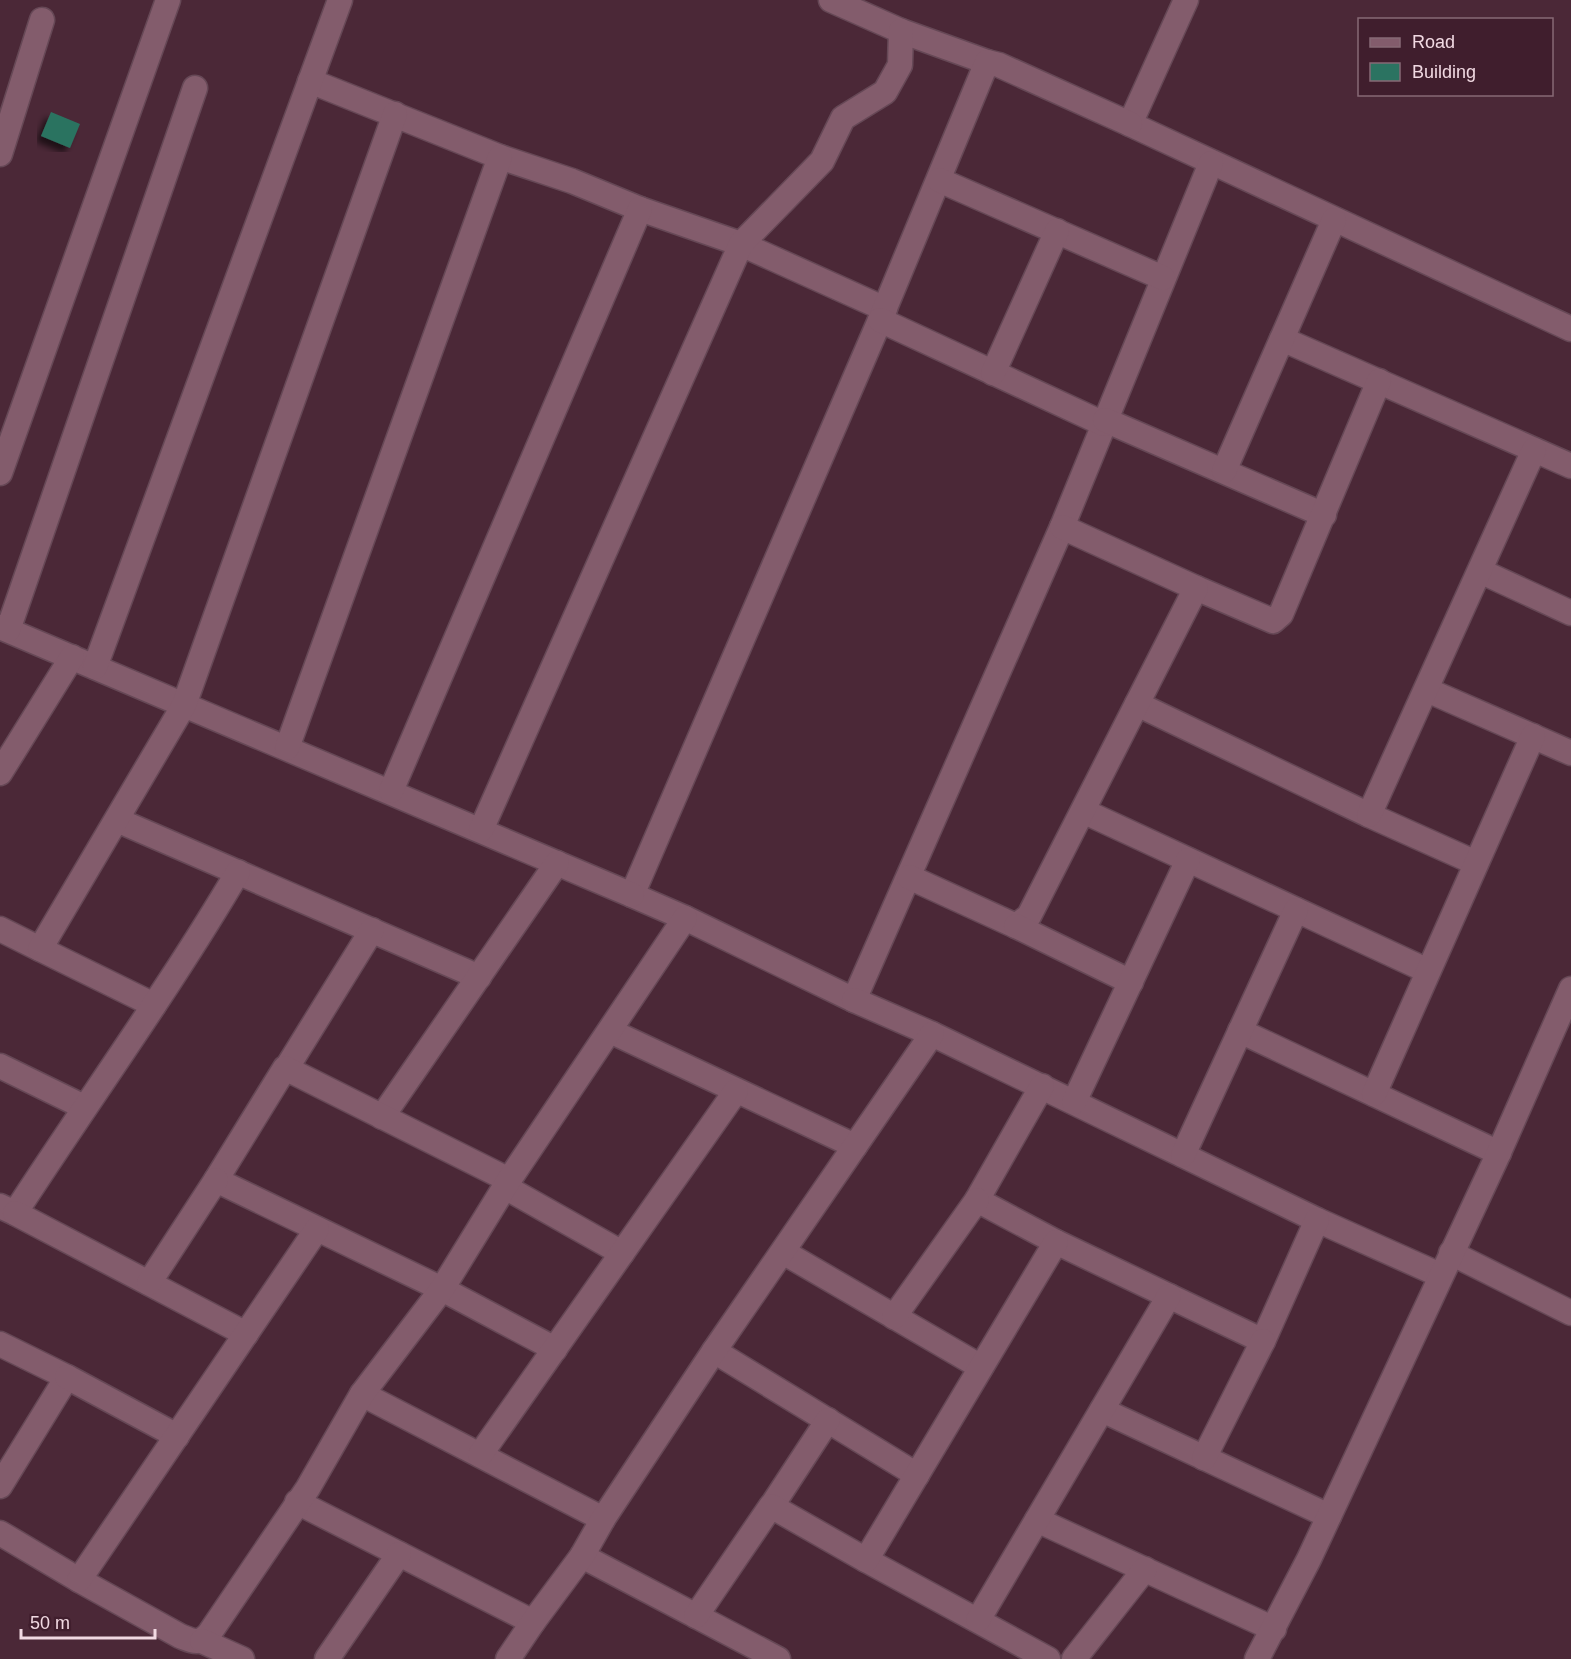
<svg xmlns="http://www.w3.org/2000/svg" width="1571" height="1659" font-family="Helvetica,sans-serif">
<defs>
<filter id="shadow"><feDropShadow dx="-5.5" dy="5.5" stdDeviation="3" flood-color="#0009"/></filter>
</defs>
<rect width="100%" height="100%" fill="#4b2837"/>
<polygon fill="#2b7361" filter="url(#shadow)" points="51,112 80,124 70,148 41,136"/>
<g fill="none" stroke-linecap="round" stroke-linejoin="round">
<defs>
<g id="minor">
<polyline points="831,0 901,31 987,62"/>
<polyline points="1186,0 1130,124 1571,329"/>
<polyline points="310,81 500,157 572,181 640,209 741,244 885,309"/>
<polyline points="1130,124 999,65 987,62 880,320 632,895 685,918 854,1000 1062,527 1211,163"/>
<polyline points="0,154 42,20"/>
<polyline points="939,180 1163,278"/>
<polyline points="880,320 1104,424"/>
<polyline points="1282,339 1571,466"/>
<polyline points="993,373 1057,231"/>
<polyline points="1105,420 1324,515"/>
<polyline points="1224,471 1334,220"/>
<polyline points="0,473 168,0"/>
<polyline points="1480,571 1571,613"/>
<polyline points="1196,588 1273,621 1281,614 1379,381"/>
<polyline points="0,627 632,895"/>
<polyline points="8,630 195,88"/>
<polyline points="95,667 340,0"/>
<polyline points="1427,690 1571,753"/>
<polyline points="1137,704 1369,815 1476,863"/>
<polyline points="287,748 500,157"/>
<polyline points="0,773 72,657"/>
<polyline points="391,791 640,209"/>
<polyline points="1083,811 1428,971"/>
<polyline points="1369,815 1534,450"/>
<polyline points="117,820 479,977"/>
<polyline points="481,830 741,244 822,161 843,118 885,92 900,65 901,31"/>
<polyline points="909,877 1016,926 1029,916 1196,588 1062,527"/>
<polyline points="1016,926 1131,982"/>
<polyline points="0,929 40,949"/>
<polyline points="854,1000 932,1034 1317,1220 1440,1275"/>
<polyline points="154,1005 40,949 184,705 395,114"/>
<polyline points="610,1031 855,1146"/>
<polyline points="1240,1031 1499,1153"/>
<polyline points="0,1066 84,1107"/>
<polyline points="286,1069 372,930"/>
<polyline points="1042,1086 977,1200 1056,1242 1263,1341 1317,1220"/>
<polyline points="1374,1094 1533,736"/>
<polyline points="1074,1102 1188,860"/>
<polyline points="382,1117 557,863"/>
<polyline points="1183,1155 1296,910"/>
<polyline points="509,1180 285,1068 216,1180 442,1289 555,1349"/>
<polyline points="505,1187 622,1253"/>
<path d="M0,1206L15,1213C89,1099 169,989 238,872"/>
<polyline points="15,1213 246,1334"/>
<polyline points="783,1252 981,1367"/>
<polyline points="1451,1253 1571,1313"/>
<polyline points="149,1283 216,1180"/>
<polyline points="894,1317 977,1200"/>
<polyline points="0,1344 67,1377 0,1486"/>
<polyline points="714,1351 917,1475"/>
<polyline points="67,1377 177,1436"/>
<polyline points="362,1394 603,1519"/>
<polyline points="1102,1410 1329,1516"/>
<polyline points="480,1455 736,1091"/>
<polyline points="1204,1458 1263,1341"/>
<polyline points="297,1502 533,1622"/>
<polyline points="771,1507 828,1420"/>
<polyline points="1037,1520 1274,1629"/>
<path d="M0,1533L79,1580L180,1636C193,1641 198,1645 209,1634L308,1488L362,1394L442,1289L509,1180L685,918"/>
<polyline points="582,1556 778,1659"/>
<polyline points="866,1560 1048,1659"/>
<polyline points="79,1580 317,1229"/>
<polyline points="696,1616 771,1506 866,1560 1056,1242"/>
<polyline points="978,1620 1169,1296"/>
<polyline points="202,1641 242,1659"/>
<polyline points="327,1659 399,1554"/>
<polyline points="508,1659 533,1622 582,1556 603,1519 714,1351 932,1034"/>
<polyline points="1074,1659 1145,1569"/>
<polyline points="1257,1659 1309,1559 1496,1159 1571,989"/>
</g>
</defs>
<use href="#minor" stroke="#664856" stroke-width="27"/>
<use href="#minor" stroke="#835c6c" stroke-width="24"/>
</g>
<rect x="1358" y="18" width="195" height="78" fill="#401e2d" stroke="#876975" stroke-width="1.5"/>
<rect x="1370" y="38" width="30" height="9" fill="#835c6c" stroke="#876975" stroke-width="1.5"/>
<text x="1412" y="48" font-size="18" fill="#f1d9e2">Road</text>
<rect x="1370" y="63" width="30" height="18" fill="#2b7361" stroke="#876975" stroke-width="1.5"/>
<text x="1412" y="78" font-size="18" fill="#f1d9e2">Building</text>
<path d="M21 1629v9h134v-9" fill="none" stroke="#f1d9e2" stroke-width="3"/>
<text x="30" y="1629" font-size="18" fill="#f1d9e2" stroke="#401e2d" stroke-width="4.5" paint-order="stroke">50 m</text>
</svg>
